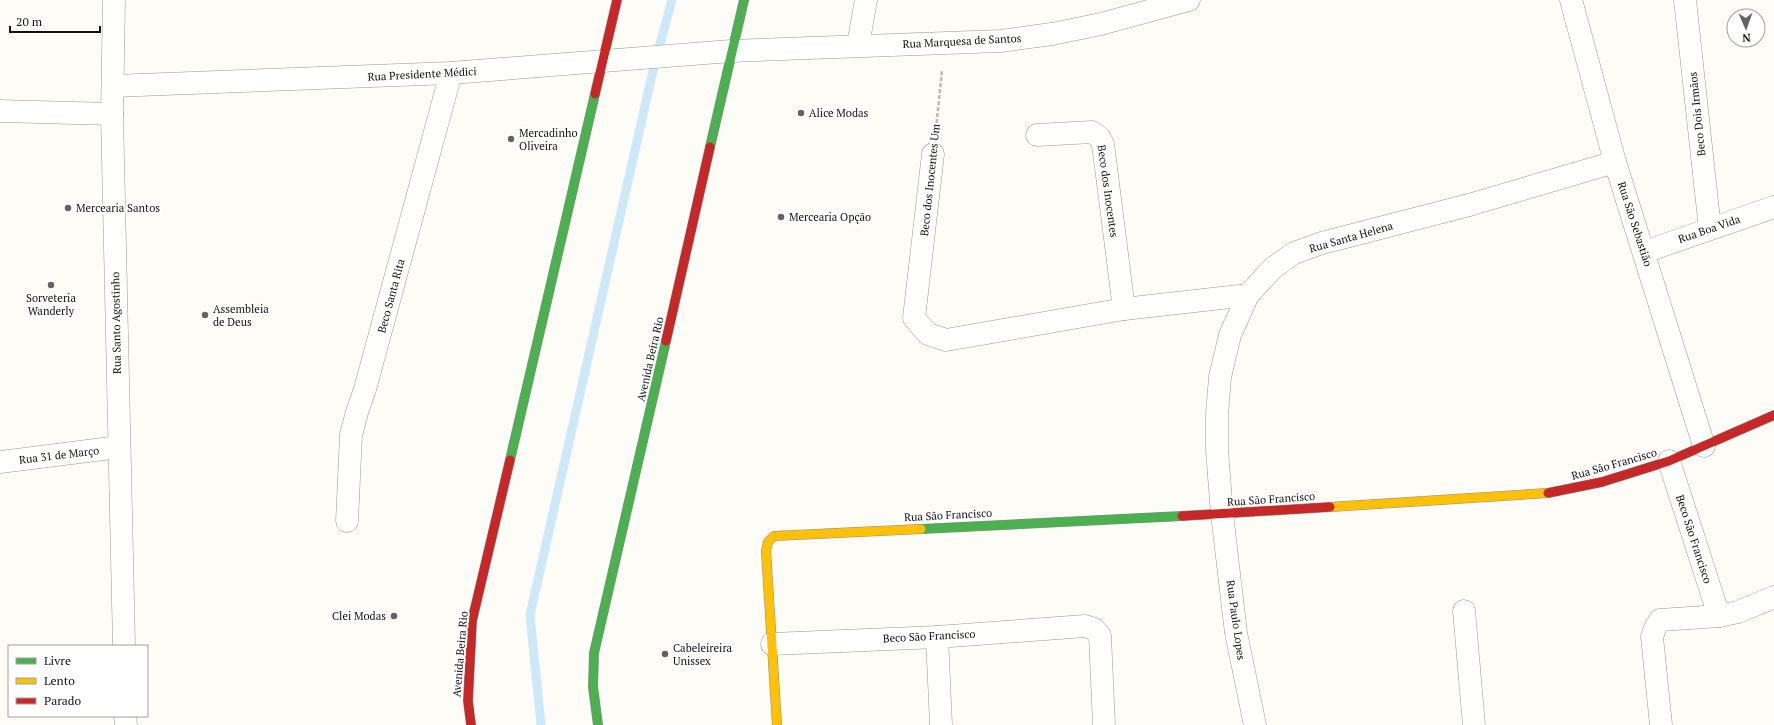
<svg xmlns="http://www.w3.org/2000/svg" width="1774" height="725" font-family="'PT Serif',serif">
<rect width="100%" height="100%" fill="#fdfcf7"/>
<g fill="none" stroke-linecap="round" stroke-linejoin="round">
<polyline stroke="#cde8f7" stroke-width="9" points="541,725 530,615 654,66 672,0"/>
<defs>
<g id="street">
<polyline points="114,0 112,114 124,646"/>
<polyline points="1571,0 1615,162 1704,446"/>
<polyline points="1685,0 1710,229"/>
<polyline points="858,45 866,0"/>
<polyline points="113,86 451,73 731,51 1001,41 1052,34 1101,24 1189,0"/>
<polyline points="0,111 112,114"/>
<polyline points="1037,135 1092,132 1099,137 1103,144 1124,309"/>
<polyline points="933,154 914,318 928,334 946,340 1124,309 1248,295"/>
<polyline points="1644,252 1774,207"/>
<polyline points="1669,461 1719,616"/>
<polyline points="0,462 119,447"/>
<polyline points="347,521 351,435 357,412 365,389 451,73"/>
<polyline points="1464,611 1474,725"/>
<polyline points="937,637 941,725"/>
<polyline points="772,644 937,637 1085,626 1094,629 1100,636 1104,725"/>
<polyline points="125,716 126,725"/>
<polyline points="1255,725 1236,633 1222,514 1217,450 1217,414 1220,377 1230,335 1248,295 1273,268 1294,253 1322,243 1469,205 1615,162"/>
<polyline points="1661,725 1652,637 1655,628 1660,620 1719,616 1738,612 1774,597"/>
</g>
<g id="fast">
<polyline points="710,147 744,0"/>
<polyline points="510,460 595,94"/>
<polyline points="921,529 1182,516"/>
<polyline points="598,725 593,687 594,653 666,341"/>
</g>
<g id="slow">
<polyline points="1330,507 1548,493"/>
<polyline points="777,725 766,551 768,542 774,536 921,529"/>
</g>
<g id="jam">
<polyline points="595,94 617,0"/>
<polyline points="666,341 710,147"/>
<polyline points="1548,493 1602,482 1669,461 1774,415"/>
<polyline points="1182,516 1330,507"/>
<polyline points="471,725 468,701 472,621 510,460"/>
</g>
</defs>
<use href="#street" stroke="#979795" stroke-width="23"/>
<use href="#fast" stroke="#8e8d8b" stroke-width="10"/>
<use href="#slow" stroke="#8e8d8b" stroke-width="10"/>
<use href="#jam" stroke="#8e8d8b" stroke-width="10"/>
<polyline stroke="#b9b9b8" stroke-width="2.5" stroke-dasharray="4 2" stroke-linecap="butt" points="936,129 942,70"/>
<use href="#street" stroke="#fffffe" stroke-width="22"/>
<use href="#fast" stroke="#4caf50" stroke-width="9"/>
<use href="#slow" stroke="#ffc107" stroke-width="9"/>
<use href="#jam" stroke="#c62828" stroke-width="9"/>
</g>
<g fill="#646362" stroke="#fff" stroke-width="1.5">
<circle cx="801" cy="113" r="4"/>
<circle cx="511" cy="139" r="4"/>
<circle cx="68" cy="208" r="4"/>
<circle cx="781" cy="217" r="4"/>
<circle cx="51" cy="285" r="4"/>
<circle cx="205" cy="315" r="4"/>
<circle cx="394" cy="616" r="4"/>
<circle cx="665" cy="654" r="4"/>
</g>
<g text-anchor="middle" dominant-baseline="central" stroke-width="4" stroke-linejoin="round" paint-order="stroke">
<g font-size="11" fill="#111" stroke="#fff">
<text transform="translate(962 41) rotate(-3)">Rua Marquesa de Santos</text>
<text transform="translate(422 74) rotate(-3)">Rua Presidente Médici</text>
<text transform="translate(1697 114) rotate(-96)">Beco Dois Irmãos</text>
<text transform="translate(930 180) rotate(-84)">Beco dos Inocentes Um</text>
<text transform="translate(1108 191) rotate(82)">Beco dos Inocentes</text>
<text transform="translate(1635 224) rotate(72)">Rua São Sebastião</text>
<text transform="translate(1709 229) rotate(-19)">Rua Boa Vida</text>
<text transform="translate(1351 237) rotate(-16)">Rua Santa Helena</text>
<text transform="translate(391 296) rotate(-75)">Beco Santa Rita</text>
<text transform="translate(116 323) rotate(-91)">Rua Santo Agostinho</text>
<text transform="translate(650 359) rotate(-77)">Avenida Beira Rio</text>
<text transform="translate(59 455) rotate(-7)">Rua 31 de Março</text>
<text transform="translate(1614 464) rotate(-16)">Rua São Francisco</text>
<text transform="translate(1271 499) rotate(-4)">Rua São Francisco</text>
<text transform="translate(948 515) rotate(-3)">Rua São Francisco</text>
<text transform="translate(1694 539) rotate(72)">Beco São Francisco</text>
<text transform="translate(1236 620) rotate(82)">Rua Paulo Lopes</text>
<text transform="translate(929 636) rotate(-3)">Beco São Francisco</text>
<text transform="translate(460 654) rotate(-85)">Avenida Beira Rio</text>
</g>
<g font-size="11" fill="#111" stroke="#fff" text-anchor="start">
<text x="809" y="113">Alice Modas</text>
<text x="519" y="133">Mercadinho<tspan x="519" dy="13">Oliveira</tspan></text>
<text x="76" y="208">Mercearia Santos</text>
<text x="789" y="217">Mercearia Opção</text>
<text x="51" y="298" text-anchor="middle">Sorveteria<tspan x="51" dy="13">Wanderly</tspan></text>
<text x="213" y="309">Assembleia<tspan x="213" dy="13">de Deus</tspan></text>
<text x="386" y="616" text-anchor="end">Clei Modas</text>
<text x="673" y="648">Cabeleireira<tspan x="673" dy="13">Unissex</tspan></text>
</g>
</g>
<rect x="8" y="645" width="140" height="72" fill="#ffffff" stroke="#a0a0a0"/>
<rect x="16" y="658" width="20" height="6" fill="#4caf50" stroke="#a0a0a0"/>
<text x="44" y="665" font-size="12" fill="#111111">Livre</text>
<rect x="16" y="678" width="20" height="6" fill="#ffc107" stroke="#a0a0a0"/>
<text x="44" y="685" font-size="12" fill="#111111">Lento</text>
<rect x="16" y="698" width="20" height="6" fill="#c62828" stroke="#a0a0a0"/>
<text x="44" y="705" font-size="12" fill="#111111">Parado</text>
<g transform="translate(1746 28) rotate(178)"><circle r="19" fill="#ffffff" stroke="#a0a0a0"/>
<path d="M0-3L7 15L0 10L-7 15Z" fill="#646362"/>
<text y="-6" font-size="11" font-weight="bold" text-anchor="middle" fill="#111111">N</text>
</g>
<path d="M10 26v6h90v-6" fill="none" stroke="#111111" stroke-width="2"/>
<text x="16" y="26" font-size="12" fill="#111111" stroke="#ffffff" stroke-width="3" paint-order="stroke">20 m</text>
</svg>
